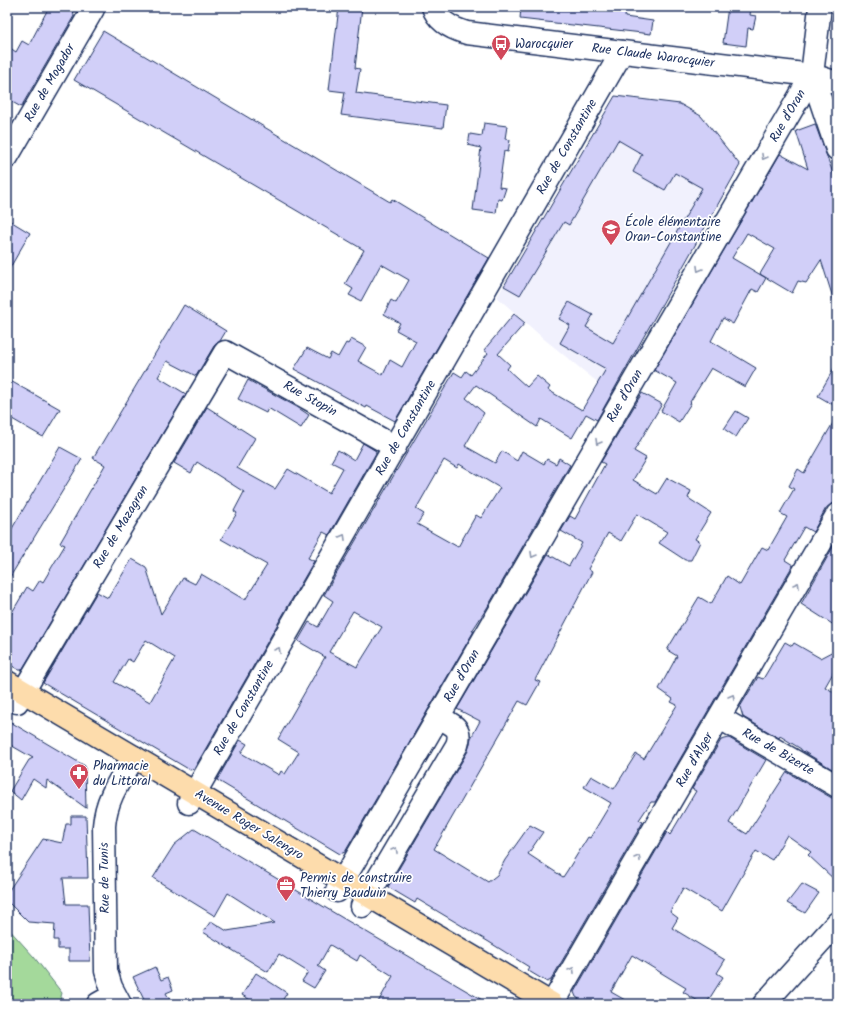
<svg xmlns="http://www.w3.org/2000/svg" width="844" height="1011" font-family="Kalam,sans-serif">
<rect width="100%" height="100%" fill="#fff"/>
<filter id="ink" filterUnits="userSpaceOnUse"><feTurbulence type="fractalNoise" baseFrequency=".025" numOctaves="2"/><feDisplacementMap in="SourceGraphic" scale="8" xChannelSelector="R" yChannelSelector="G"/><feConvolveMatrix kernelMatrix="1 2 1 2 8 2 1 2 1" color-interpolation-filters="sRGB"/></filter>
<g filter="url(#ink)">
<polygon fill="#f1f1fd" points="615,96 680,104 701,116 740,165 611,393 544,339 497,297"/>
<polygon fill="#a4d99b" stroke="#60847c" points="7,927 34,957 62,993 59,1004 7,1004"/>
<g fill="#d1cff8" stroke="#1b2f5e" fill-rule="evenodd">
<polygon points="49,7 68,7 73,10 74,16 21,107 7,99 7,46 16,52 22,41 29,45"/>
<polygon points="339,7 362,7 355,68 360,69 356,93 446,105 443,128 341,115 345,92 329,90"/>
<polygon points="521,7 612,7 626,9 625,17 653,21 651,34 520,19"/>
<polygon points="728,7 751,7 750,15 756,16 753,29 748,28 746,46 723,43"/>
<polygon points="103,31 390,202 392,199 489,258 395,421 367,406 366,408 294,369 307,348 328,359 331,353 338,357 346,343 348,344 351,339 366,347 358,361 383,375 390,360 402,367 416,341 396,330 400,323 384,314 391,300 396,303 409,280 381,264 361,301 349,295 353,289 345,284 364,250 74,80"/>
<path d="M615,96L680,104L701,116L740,165L597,420L586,414L572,438L541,419L537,427L476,385L466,398L484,413L465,446L495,463L502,451L517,461L522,451L544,464L547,459L556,464L559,458L570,465L487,608L472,631H474L345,852L340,854L217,780L240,740L247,744L241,753L279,775L281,771L285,774L299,752L278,739L325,657L298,641L309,622L318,627L333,601L324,595L454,372L462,377L466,371L471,375L488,353L484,350L514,314L525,323L498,354L510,365L507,369L527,387L537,376L550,387L548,390L582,410L606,369L560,343L570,325L559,319L569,302L593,315L586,327L613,343L702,188L675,173L665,190L633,172L642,154L618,140L569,225L564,222L520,295L504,286ZM444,460L457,468L459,464L500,488L481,518L476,515L458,547L417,524L424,514L416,509ZM353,611L382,627L357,667L329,652Z"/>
<polygon points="484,123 507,126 505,139 510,140 508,152 504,151 499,187 506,188 502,200 498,199 496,213 473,210 481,148 468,145 470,134 482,136"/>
<polygon points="815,124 837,184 837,300 834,301 821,260 806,283 798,281 792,293 760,274 775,249 747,233 732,258 766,278 758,292 752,289 733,324 723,318 711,341 756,368 745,387 711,368 690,402 691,403 679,422 661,411 677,383 654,370 780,154 808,169 796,131"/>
<polygon points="7,219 30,233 7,273"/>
<polygon points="184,305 226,331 220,341 214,346 196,376 167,361 158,377 186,394 22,670 19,670 7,663 7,621 27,587 33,591 40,580 43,582 65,545 60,543 105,465 93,458"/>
<polygon points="837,363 837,407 818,396"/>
<polygon points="7,379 60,409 43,437 7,416"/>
<polygon points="248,380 297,407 309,415 301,428 268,408 266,413 238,399"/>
<polygon points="642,393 662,404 634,451 646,458 633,480 657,494 667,478 691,491 688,498 711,513 695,539 700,542 691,560 685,560 659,543 667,532 637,514 621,541 608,533 588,569 592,572 535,680 540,682 527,705 519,701 434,849 488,882 497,875 505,860 530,825 543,832 528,854 563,877 567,871 588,837 590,838 611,803 584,787 591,776 614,789 636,754 644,759 677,705 671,702 673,699 659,689 677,656 667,650 699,597 711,604 727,576 740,585 762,547 768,550 787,517 780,513 794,489 789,486 798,469 804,473 837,416 837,503 831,504 826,508 813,532 804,527 785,560 793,565 655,802 651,802 639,820 643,822 551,980 547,982 527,970 529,967 489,942 417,899 415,903 388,887 468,751 471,738 480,721 457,709 548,554 569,566 582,543 561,531 570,516 575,519 605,464 601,462"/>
<path d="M207,407L255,438L237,468L275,489L288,469L329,493L343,468L331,462L338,450L354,460L363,443L376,451V453L329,535L323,532L308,558L314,561L194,769L190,770L43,683L97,592L108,598L132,559L146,567L161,614L183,578L195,584L201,574L245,600L267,565L221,539L237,513L234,511L244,492L197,462L191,473L174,463ZM146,640L175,658L150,702L114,682L128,659L133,662Z"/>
<polygon points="736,411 748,418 736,437 724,429"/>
<polygon points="60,447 82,459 7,582 7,537"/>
<polygon points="837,540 837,627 801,604"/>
<polygon points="785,642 792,646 794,643 820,658 837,649 837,666 825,687 837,694 837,772 801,750 801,749 780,736 779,738 743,717 740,707 758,677 763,679"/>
<polygon points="7,720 85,766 86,808 47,780 46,788 33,779 21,800 10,791 29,760 33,758 7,743"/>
<polygon points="729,738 766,760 729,823 747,834 787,772 837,801 837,882 808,855 811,852 787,835 772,860 756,851 722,911 683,888 670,912 678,918 672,928 725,960 717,973 723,977 706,1004 703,1004 683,992 686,988 632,955 611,992 632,1004 587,1004 576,997 574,992 667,832 670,835 686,808 696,791 692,789 721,740"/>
<polygon points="71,816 86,816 88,878 63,878 66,904 88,904 90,961 69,961 69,949 58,949 58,940 54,940 55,924 28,922 7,901 7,893 43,839 62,843 66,824 71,824"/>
<polygon points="194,829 341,917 489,1004 377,1004 393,976 360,955 357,961 330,945 318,966 325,971 314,988 302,981 308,972 279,954 268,972 203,932 211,921 227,931 275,923 228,893 215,916 153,878 174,845"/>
<polygon points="802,884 819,893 805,913 787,903"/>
<polygon points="155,967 161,980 168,977 173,990 166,993 172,1004 146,1004 133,977"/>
<polygon points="256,973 287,993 280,1004 257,1004 242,995"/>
</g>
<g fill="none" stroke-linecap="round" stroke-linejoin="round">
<defs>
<g id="minor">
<path d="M433,7C438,22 453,29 467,33L812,75L837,83"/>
<polyline points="812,75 837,149"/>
<polyline points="7,157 93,9"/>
<polyline points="17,702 225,352 395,447"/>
<polyline points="720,718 837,786"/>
<polyline points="189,803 622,52"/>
<polyline points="337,891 812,75 820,7"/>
<path d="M362,906L457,745C463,727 451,724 438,717"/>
<polyline points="98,1004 114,995"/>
<path d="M120,1004L111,987L106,971L104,826C106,798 120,780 134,757"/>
<polyline points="552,1004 837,515"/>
<polyline points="764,1004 837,923"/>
</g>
<polyline id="major" points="7,682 552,1004"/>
</defs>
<use href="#minor" stroke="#1b2f5e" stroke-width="25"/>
<use href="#major" stroke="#1b2f5e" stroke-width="25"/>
<use href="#minor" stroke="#fff" stroke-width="22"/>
<use href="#major" stroke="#fddcac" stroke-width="22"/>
</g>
<defs><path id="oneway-chevron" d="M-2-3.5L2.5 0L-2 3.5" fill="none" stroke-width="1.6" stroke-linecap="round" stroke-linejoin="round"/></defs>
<g stroke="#8d97ae">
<use href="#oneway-chevron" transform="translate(764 157) rotate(120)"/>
<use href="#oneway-chevron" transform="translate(699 269) rotate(120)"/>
<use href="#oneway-chevron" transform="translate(598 442) rotate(120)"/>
<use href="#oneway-chevron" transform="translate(343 537) rotate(-60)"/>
<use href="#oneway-chevron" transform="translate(533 555) rotate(120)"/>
<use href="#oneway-chevron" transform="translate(797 585) rotate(-60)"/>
<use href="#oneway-chevron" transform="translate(278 650) rotate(-60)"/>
<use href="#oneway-chevron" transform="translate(732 697) rotate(-60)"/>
<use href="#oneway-chevron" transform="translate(395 850) rotate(-60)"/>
<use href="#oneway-chevron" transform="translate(638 858) rotate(-60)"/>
<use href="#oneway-chevron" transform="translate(572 970) rotate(-60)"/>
</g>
</g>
<defs>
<symbol id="bus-pin" viewBox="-11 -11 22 30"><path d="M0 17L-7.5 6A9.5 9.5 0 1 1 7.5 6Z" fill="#d1495b" stroke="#fff"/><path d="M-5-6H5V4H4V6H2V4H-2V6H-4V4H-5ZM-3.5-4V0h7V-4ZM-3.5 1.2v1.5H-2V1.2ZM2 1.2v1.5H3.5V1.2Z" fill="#fff"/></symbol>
<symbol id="school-pin" viewBox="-11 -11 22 30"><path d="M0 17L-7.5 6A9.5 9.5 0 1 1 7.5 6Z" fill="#d1495b" stroke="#fff"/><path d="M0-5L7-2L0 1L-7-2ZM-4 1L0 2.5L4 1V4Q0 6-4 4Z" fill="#fff"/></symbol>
<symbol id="pharmacy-pin" viewBox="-11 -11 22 30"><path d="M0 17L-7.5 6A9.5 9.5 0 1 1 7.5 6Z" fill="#d1495b" stroke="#fff"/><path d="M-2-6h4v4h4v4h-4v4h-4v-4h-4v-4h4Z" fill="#fff"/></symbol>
<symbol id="office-pin" viewBox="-11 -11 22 30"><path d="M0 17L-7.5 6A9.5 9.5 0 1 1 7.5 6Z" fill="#d1495b" stroke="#fff"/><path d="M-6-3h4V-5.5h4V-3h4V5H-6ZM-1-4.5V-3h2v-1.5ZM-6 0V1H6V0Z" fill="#fff"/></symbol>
</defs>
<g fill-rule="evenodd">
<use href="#bus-pin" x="490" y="33" width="22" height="30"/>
<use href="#school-pin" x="600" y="218" width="22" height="30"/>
<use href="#pharmacy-pin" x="68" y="762" width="22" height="30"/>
<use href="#office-pin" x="275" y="874" width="22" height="30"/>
</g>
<g text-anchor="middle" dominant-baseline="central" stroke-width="3.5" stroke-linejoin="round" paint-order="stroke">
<g font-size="13" fill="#1b2f5e" stroke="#fff" text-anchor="start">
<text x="515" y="44">Warocquier</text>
<text x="625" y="222">École élémentaire<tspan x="625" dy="15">Oran-Constantine</tspan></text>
<text x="93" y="766">Pharmacie<tspan x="93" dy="15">du Littoral</tspan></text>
<text x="300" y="878">Permis de construire<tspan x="300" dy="15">Thierry Bauduin</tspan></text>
</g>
<g font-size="13" fill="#1b2f5e" stroke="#fff">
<text transform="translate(653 56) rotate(7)">Rue Claude Warocquier</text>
<text transform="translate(50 83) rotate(-60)">Rue de Mogador</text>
<text transform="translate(788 116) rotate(-60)">Rue d'Oran</text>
<text transform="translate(567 147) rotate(-60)">Rue de Constantine</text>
<text transform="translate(625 396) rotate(-60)">Rue d'Oran</text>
<text transform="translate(310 399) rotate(29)">Rue Stopin</text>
<text transform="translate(406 428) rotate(-60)">Rue de Constantine</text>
<text transform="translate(121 527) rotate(-59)">Rue de Mazagran</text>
<text transform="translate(462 676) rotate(-60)">Rue d'Oran</text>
<text transform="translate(244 708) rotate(-60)">Rue de Constantine</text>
<text transform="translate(778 752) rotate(30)">Rue de Bizerte</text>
<text transform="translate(695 760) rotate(-60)">Rue d'Alger</text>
<text transform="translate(249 825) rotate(31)">Avenue Roger Salengro</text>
<text transform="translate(105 878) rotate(-91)">Rue de Tunis</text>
</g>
</g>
<rect width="844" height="1011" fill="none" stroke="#fff" stroke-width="24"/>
<rect x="12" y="12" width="820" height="987" fill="none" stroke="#1b2f5e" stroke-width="1.5" filter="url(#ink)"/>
</svg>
